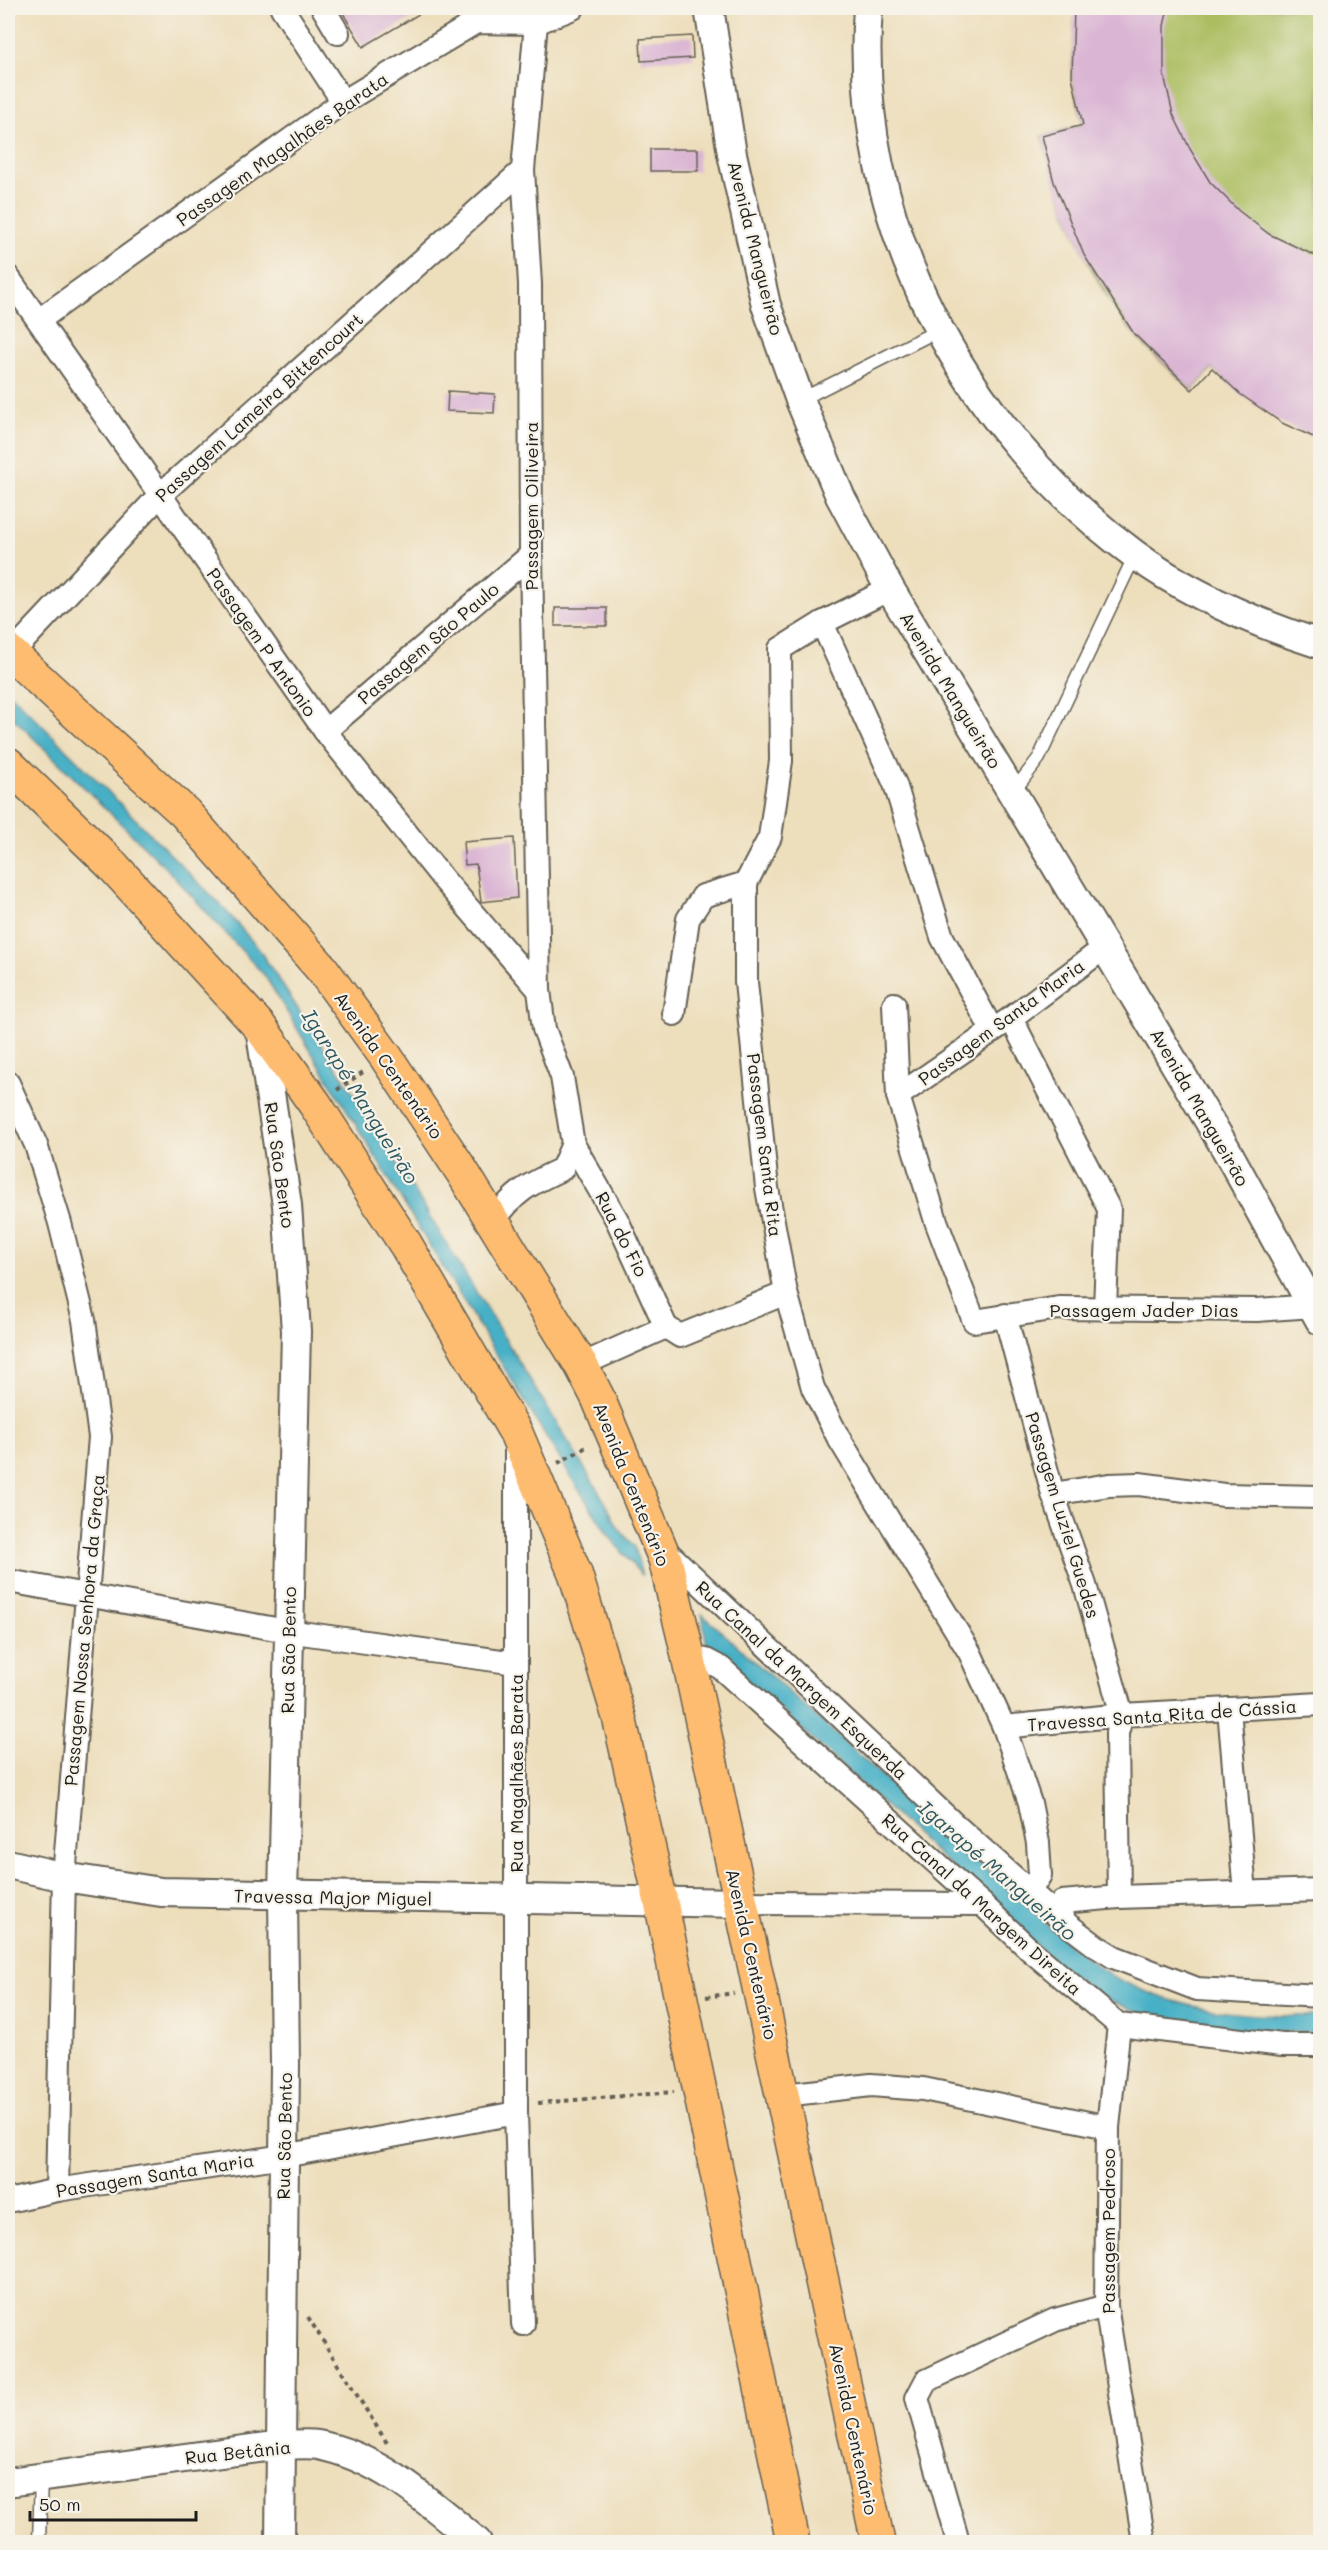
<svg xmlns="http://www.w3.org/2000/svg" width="1328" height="2550" font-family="Mali,sans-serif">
<rect width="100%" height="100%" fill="#f7f3e8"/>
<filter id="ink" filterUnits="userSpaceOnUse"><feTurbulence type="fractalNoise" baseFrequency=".0167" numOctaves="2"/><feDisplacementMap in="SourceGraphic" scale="12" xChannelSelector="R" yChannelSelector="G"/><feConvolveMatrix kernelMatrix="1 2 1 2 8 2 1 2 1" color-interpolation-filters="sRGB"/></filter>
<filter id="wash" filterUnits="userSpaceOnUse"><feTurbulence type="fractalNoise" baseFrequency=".008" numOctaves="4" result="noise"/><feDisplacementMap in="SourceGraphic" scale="24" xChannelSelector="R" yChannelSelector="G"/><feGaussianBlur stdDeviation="1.35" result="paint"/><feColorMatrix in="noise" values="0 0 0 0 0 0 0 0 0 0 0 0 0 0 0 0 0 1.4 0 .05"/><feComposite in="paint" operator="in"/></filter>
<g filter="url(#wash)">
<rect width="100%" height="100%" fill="#eddebc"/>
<path fill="#abbd60" stroke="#646c3e" stroke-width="1.5" d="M1075,8H1320V440C1278,421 1247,399 1212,368L1192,390C1173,372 1153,355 1136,336C1091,285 1059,201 1042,136L1083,125L1072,77Z"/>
<g fill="#47b0c6" stroke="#326671" stroke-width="1.5">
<polygon points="8,691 221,905 258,948 362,1106 604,1500 619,1529 635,1547 642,1576 609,1536 572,1479 265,976 167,869 8,713"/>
<path d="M702,1614L1072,1947C1087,1958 1102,1971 1118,1979C1185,2013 1247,2017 1320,2016V2032H1217L1152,2017L1103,1998L1059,1966L781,1710L707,1646Z"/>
</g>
<g id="blocks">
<g fill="#dab5d4">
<polygon points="340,8 429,8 363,47"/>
<polygon points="1074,8 1168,8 1164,26 1164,75 1173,114 1190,149 1210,182 1239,211 1269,234 1320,258 1320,440 1282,423 1240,394 1212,368 1192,390 1134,334 1084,255 1054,182 1042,136 1083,125 1072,77"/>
<polygon points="692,36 693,58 641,61 640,39"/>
<rect x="650" y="149" width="48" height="22"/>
<polygon points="448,391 495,394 494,413 447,411"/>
<rect x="555" y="608" width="52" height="18"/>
<polygon points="514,838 517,898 481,902 476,864 465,865 463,842"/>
</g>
</g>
</g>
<g filter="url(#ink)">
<use href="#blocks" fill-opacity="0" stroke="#656054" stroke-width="1.5"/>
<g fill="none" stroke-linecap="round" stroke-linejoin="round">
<defs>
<g id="service">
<polyline points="800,400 939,330"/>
<polyline points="1013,792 1039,758 1135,555"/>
<polyline points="39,2542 41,2477"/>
</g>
<g id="minor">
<polyline points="282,8 343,102"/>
<polyline points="323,8 338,33"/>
<polyline points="8,277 325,731 444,880 539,990"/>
<polyline points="39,320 343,102 476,22 536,23 573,8"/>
<polyline points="890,589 822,623 780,649 781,761 770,837 746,883 746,982 767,1188 786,1293 813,1388 838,1437 970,1653 1004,1727 1030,1803 1038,1843 1040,1875 1030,1891"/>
<polyline points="822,623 895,784 942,937 992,1030"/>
<polyline points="8,657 159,496 523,170"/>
<polyline points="325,731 531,555"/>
<polyline points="894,1004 898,1096 936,1221 974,1321 1059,1308 1257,1310 1314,1306"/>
<polyline points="674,1014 688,919 703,896 746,883"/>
<polyline points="1011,1018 1109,1209 1105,1308"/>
<polyline points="8,1083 36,1145 60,1223 84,1320 100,1437 64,1877 57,2190"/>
<polyline points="898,1096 1011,1018 1104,948"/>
<polyline points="573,1144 617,1220 666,1327"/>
<path d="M493,1222C514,1192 529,1184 562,1169L573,1144L562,1077L544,1029L539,990L531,555L530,284L523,170L536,23"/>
<polyline points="1005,1315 1053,1494 1085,1585 1122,1715"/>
<polyline points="581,1365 666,1327 680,1336 786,1293"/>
<polyline points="516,1444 516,2113 523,2324"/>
<polyline points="1053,1494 1109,1485 1139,1484 1224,1495 1320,1497"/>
<polyline points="664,1549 954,1824 1063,1921 1096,1946 1114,1957 1197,1989 1320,1996"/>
<polyline points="8,1581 287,1631 516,1663"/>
<polyline points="689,1657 706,1660 721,1668 982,1904 1029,1949 1119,2025 1282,2045 1320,2045"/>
<polyline points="1229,1709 1245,1893"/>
<polyline points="1004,1727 1122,1715 1320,1704"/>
<polyline points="1119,1897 1117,1733 1122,1715"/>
<polyline points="740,1903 982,1904"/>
<polyline points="1063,1921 1062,1902 1119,1897 1320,1890"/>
<polyline points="1119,2025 1108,2127 1106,2306 1144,2542"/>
<polyline points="784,2095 871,2085 923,2089 1108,2127"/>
<polyline points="8,2201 57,2190 284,2156 516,2113"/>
<polyline points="958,2542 917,2398 926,2381 1055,2320 1106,2306"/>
</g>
<g id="tertiary">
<polyline points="709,8 732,154 766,305 800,400 840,496 890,589 1226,1149 1320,1320"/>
<path d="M868,8C852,221 964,429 1134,554C1190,595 1255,623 1320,644"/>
<polyline points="260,1027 287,1205 296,1331 283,1896 285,2065 280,2542"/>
<polyline points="8,1864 64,1877 161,1892 740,1903"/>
<path d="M8,2482L281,2445C293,2445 306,2443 318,2445C381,2457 430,2503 477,2542"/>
</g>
<g id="primary">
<polyline points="8,651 185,813 322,969 386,1057 463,1173 581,1365 598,1398 665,1559 685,1642 878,2542"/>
<polyline points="8,764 112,865 260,1027 315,1104 406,1245 516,1433 575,1573 619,1717 661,1902 793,2542"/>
</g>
</defs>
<use href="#service" stroke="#656054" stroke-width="15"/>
<use href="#minor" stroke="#656054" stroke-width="26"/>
<use href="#tertiary" stroke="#656054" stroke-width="32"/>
<use href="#primary" stroke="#656054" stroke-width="36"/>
<g stroke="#656054" stroke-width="4" stroke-dasharray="4.5 4.5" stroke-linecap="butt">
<polyline points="337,1090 363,1072"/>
<polyline points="558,1463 588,1446"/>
<polyline points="706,1997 734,1993"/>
<polyline points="538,2103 674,2092"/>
<polyline points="308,2317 387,2443"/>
</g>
<use href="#service" stroke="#fff" stroke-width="12"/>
<use href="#minor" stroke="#fff" stroke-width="22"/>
<use href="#tertiary" stroke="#fff" stroke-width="28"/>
<use href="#primary" stroke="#fdbc70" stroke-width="33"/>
</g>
</g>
<g text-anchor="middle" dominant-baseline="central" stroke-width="4.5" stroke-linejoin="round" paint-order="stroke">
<g font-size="18" fill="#1c1c1c" stroke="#f7f3e8">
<text transform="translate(282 149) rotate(-35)">Passagem Magalhães Barata</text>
<text transform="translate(756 248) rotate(76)">Avenida Mangueirão</text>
<text transform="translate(259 407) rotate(-42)">Passagem Lameira Bittencourt</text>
<text transform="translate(531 506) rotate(-90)">Passagem Oiliveira</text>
<text transform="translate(262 642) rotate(55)">Passagem P Antonio</text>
<text transform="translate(428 643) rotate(-40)">Passagem São Paulo</text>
<text transform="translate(951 690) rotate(59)">Avenida Mangueirão</text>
<text transform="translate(1001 1022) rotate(-36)">Passagem Santa Maria</text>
<text transform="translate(389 1065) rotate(55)">Avenida Centenário</text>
<text transform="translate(1200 1107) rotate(60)">Avenida Mangueirão</text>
<text transform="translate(765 1145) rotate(83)">Passagem Santa Rita</text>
<text transform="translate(280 1165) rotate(82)">Rua São Bento</text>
<text transform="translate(622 1234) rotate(63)">Rua do Fio</text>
<text x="1144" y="1310">Passagem Jader Dias</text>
<text transform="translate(632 1484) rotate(68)">Avenida Centenário</text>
<text transform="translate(1063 1515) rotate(73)">Passagem Luziel Guedes</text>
<text transform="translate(84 1630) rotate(-85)">Passagem Nossa Senhora da Graça</text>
<text transform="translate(288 1650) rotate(-89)">Rua São Bento</text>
<text transform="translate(802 1680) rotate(43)">Rua Canal da Margem Esquerda</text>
<text transform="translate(1162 1715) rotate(-4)">Travessa Santa Rita de Cássia</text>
<text transform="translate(516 1773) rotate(-90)">Rua Magalhães Barata</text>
<text transform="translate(333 1897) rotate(1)">Travessa Major Miguel</text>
<text transform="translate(982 1904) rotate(42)">Rua Canal da Margem Direita</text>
<text transform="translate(752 1954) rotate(77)">Avenida Centenário</text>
<text transform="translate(284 2136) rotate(-89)">Rua São Bento</text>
<text transform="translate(155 2175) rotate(-9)">Passagem Santa Maria</text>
<text transform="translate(1108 2231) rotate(-90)">Passagem Pedroso</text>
<text transform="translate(854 2429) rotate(78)">Avenida Centenário</text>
<text transform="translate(238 2452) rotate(-6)">Rua Betânia</text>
</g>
<g font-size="20" font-style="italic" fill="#2d5760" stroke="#f7f3e8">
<text transform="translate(361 1096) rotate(58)">Igarapé Mangueirão</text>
<text transform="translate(998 1870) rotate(41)">Igarapé Mangueirão</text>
</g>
</g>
<rect width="1328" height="2550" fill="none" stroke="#f7f3e8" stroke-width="30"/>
<path d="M30 2511v9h166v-9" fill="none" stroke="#1c1c1c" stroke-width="3"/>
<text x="39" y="2511" font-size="18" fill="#1c1c1c" stroke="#f7f3e8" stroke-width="4.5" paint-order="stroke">50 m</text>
</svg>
